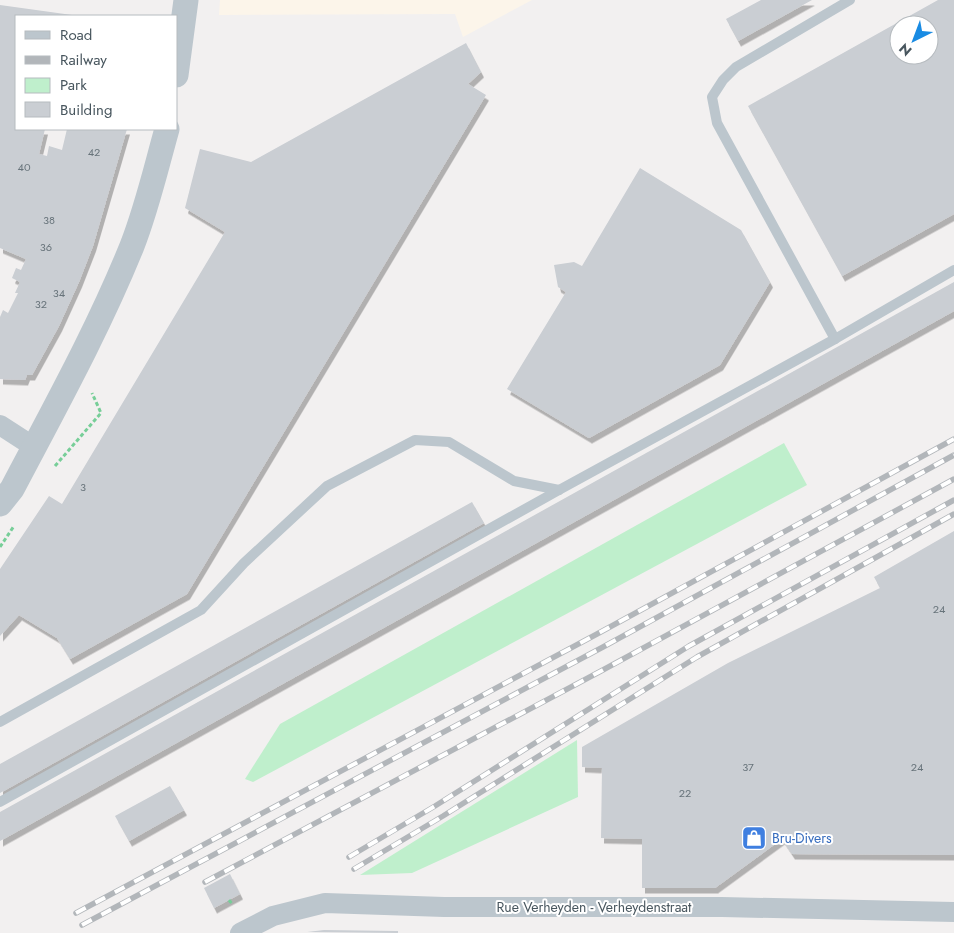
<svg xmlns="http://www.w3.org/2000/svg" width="954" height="933" font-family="Jost,sans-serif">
<defs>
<filter id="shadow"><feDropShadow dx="3" dy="5.5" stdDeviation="0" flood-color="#0004"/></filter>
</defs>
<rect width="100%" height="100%" fill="#f2f0f0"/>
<polygon fill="#fcf5ea" points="220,0 532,0 463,37 455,14 219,15"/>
<g fill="#bfefcc">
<polygon points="784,443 807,485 253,782 245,779 280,724"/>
<polygon points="577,740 578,797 412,873 360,875"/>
</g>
<g fill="#caced3" fill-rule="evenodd" filter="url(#shadow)">
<polygon points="761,0 812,0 738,41 726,19"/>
<path d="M938,0H954V214L842,276L748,106ZM899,25H929V55H899Z"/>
<polygon points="0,5 72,15 16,16 16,129 45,129 39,154 47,156 49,146 62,150 67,129 127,129 93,246 79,282 59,326 32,375 27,375 25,380 0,379 0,317 3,310 8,313 18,293 15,293 20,282 12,278 16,268 21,270 26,259 0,248"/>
<polygon points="466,43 481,72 468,84 486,95 187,594 70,659 57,638 19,615 0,636 0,569 49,496 62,504 225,232 185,208 200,149 251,162"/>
<polygon points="640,168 741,230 770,282 720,365 589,438 507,389 566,292 558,287 554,265 574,262 582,266"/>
<polygon points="954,282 954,311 0,841 0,812"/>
<polygon points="472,502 484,523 0,793 0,764"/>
<polygon points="954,531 954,855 792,854 782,839 715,888 642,888 642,839 601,838 602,768 582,767 582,747 728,663 880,588 874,577"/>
<polygon points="170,786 184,810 129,841 115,816"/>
<polygon points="230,874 240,894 214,908 204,888"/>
<polygon points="324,930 398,931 398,933 307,932"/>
</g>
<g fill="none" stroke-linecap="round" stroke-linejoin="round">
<g stroke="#77ce98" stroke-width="3" stroke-dasharray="4 2.5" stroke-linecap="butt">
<polyline points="55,466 101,413 92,393"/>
<polyline points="0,547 14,526"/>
<polyline points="229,900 232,904"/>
</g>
<g stroke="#bcc6cd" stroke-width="10">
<polyline points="835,339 717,123 712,97 723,80 736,67 850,0"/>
<polyline points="0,722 201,610 244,563 327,486 415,440 449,442 514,481 559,490"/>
<polyline points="0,802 559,490 835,339 954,270"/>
</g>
<g stroke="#bcc6cd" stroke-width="20">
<polyline points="0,425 34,447"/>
<polyline points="240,933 273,916 325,903 444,907 722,907 954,912"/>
</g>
<g stroke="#bcc6cd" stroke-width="25">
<polyline points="176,75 186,0"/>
<path d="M0,504L12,489C54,409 98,330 132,246C147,208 156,168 167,129"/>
</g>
<defs>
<g id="rail">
<polyline points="349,857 435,806 689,646 954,500"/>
<polyline points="354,869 443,816 697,657 954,514"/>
<polyline points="205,882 601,671 954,479"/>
<polyline points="76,913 597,634 954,439"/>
<polyline points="82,925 603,647 954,455"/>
</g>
</defs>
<use href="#rail" stroke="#b2b6ba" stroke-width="5.5"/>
<use href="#rail" stroke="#fff" stroke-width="4" stroke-dasharray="11" stroke-linecap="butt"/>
</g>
<defs>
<symbol id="shop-square" viewBox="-11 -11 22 22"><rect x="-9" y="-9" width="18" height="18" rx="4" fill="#3f7fe0" stroke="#fff"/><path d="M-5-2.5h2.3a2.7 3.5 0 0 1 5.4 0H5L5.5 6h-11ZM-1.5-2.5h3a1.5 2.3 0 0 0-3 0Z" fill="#fff"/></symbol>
</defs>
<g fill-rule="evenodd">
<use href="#shop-square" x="740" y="824" width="28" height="28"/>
</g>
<g text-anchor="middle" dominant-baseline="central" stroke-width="4" stroke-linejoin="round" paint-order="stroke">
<g font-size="11" fill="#68747b">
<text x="94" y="152">42</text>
<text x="24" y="167">40</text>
<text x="49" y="220">38</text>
<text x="46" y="247">36</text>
<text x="59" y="293">34</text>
<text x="41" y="304">32</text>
<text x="83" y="487">3</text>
<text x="939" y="609">24</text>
<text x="748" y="767">37</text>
<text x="917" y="767">24</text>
<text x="685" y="793">22</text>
</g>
<g font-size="14" fill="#366cbe" stroke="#fff" text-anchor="start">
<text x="772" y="838">Bru-Divers</text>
</g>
<g font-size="14" fill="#48565e" stroke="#fff">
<text x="594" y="907">Rue Verheyden - Verheydenstraat</text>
</g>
</g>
<rect x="15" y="15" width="162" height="115" fill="#ffffff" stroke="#b6bbbf"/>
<rect x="25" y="31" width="25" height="8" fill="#bcc6cd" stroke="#b6bbbf"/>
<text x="60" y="40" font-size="15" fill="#48565e">Road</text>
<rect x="25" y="56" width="25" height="8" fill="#b2b6ba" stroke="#b6bbbf"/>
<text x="60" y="65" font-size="15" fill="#48565e">Railway</text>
<rect x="25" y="78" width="25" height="15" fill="#bfefcc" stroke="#b6bbbf"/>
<text x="60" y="90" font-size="15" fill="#48565e">Park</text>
<rect x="25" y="102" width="25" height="15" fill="#caced3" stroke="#b6bbbf"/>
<text x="60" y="115" font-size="15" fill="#48565e">Building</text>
<g transform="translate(914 40) rotate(222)"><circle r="24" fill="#ffffff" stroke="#b6bbbf"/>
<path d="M0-4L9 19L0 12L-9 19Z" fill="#198be3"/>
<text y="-8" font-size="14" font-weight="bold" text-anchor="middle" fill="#48565e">N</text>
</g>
</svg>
